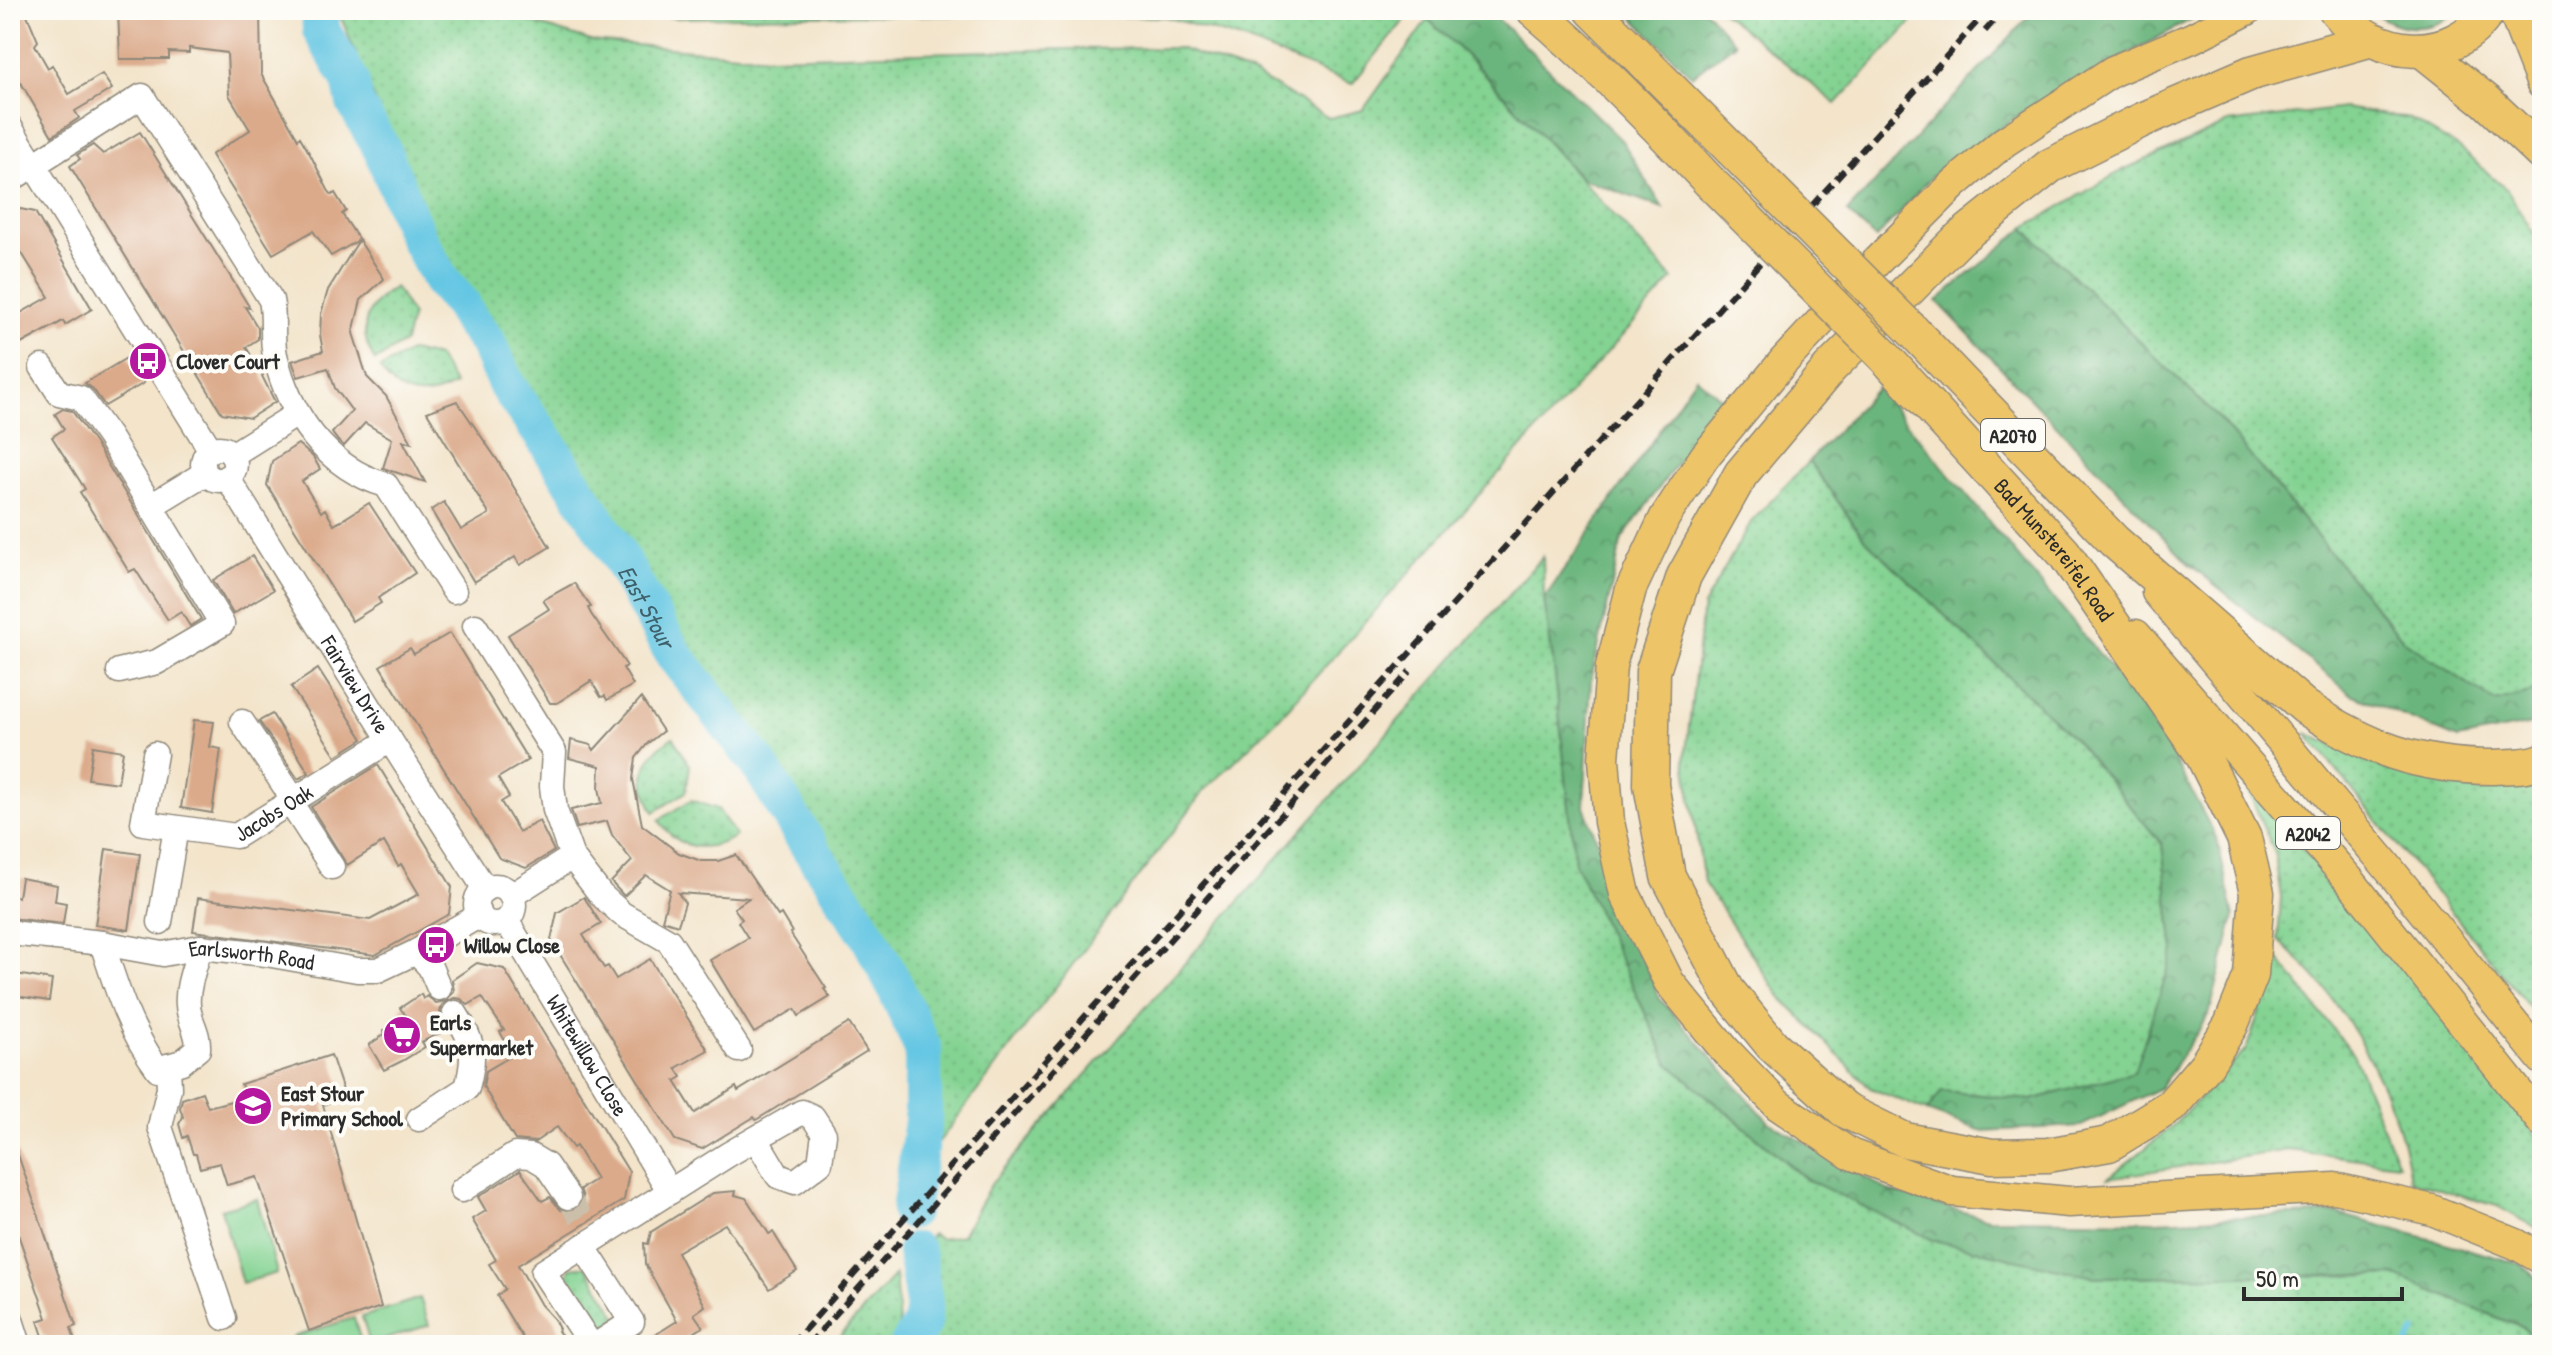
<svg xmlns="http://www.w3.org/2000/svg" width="2552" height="1355" font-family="'Patrick Hand',sans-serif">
<defs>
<pattern id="grass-dots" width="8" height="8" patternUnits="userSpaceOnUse" patternTransform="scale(2)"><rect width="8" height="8" fill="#84d393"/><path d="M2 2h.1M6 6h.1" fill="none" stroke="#72b57f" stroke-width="1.8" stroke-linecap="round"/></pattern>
<pattern id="forest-crowns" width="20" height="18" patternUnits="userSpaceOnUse" patternTransform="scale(2)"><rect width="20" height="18" fill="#6bb57d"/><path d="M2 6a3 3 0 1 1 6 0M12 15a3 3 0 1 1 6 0" fill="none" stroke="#589367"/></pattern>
</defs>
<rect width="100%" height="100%" fill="#fdfcf7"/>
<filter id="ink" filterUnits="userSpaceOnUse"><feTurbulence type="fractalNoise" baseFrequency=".0125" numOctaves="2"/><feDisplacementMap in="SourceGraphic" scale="16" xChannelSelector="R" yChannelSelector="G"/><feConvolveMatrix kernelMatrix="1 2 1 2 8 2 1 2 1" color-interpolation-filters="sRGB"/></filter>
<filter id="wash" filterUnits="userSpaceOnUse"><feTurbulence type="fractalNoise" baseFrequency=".006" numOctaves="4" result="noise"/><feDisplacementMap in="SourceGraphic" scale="32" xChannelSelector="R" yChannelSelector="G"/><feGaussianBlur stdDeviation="1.8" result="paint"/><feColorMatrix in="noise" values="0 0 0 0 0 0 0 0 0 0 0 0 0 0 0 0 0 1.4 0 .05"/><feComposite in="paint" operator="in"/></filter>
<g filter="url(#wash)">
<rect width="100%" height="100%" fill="#f3e4ca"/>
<g fill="url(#grass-dots)" stroke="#587f5f" stroke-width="2">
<polygon points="338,10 492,10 591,41 770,57 1067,49 1179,48 1253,74 1329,118 1363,110 1428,19 1471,60 1673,279 1277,720 1203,792 938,1143 922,1003 718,686 679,644 620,529 451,273 421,214"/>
<polygon points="625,10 1405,10 1408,16 1352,84 1241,39 1166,17 863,15 676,18"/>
<polygon points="1720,10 1923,10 1836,104"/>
<polygon points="2344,108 2410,119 2460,148 2508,191 2542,248 2542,690 2495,702 2403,640 2222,422 2024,228 2123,170 2228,123"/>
<path d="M395,287L412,315L405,342L375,361C356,329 365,305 395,287Z"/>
<path d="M411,351L438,357L455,385C424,402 400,399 380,369Z"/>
<polygon points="1809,461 1864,538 2076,741 2162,844 2174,952 2134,1073 2031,1100 1942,1091 1927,1111 1870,1088 1778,994 1704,883 1685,760 1703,606 1751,522"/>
<polygon points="1543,556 1544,599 1555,675 1575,863 1669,1064 1807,1180 2093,1277 2394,1275 2523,1328 2542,1342 2542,1345 921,1345 929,1328 925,1243 932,1234 940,1239 962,1235 993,1181"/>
<polygon points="2306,733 2386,769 2483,792 2542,777 2542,1023"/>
<path d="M673,737L690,766L686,792L654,812C636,779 642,757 673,737Z"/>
<path d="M2245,783L2423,987L2542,1143V1231L2497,1206L2410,1180C2402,1116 2367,1046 2329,994C2315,974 2295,957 2278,939L2281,897L2274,851Z"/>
<path d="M691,800L718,809L736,836C707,854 677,850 659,820Z"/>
<polygon points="2278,958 2354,1056 2398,1164 2288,1150 2108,1178 2172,1127 2246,1050"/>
<polygon points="586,1266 618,1318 600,1331 593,1328 565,1282 570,1268"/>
<polygon points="895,1275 899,1325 895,1345 832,1345"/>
</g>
<g fill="url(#forest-crowns)" stroke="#4b7054" stroke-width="2">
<polygon points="1418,10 1489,10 1622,141 1663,208 1582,179 1471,60"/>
<polygon points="1625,10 1705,10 1735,43 1692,76"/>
<polygon points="2035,10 2208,10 2025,111 1933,175 1876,239 1847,212"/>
<path d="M2371,10H2459C2432,33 2398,33 2371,10Z"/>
<polygon points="2024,228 2222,422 2403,640 2495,702 2542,690 2542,722 2458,739 2351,694 2188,563 1937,301"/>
<polygon points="1696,377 1723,400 1622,539 1591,680 1584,807 1660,999 1769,1122 1891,1192 1989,1219 2154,1221 2335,1213 2521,1264 2542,1282 2542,1342 2523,1328 2394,1275 2093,1277 1933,1240 1808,1180 1669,1064 1575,863 1555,675 1544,599"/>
<polygon points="1877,388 2152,717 2217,839 2234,917 2209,1015 2160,1088 2081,1126 1982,1131 1927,1111 1942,1091 2031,1100 2134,1072 2174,952 2162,844 2076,741 1864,538 1809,461"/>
</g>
<g fill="#84d393" stroke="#587f5f" stroke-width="2">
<polygon points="257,1199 277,1273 242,1283 221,1209"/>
<polygon points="420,1298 429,1325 370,1344 362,1317"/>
<polygon points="354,1318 362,1345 295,1345 293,1337"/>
</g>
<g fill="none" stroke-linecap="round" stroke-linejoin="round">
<polyline stroke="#64c6e3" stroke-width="6" points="2407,1345 2415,1331"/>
<g stroke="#64c6e3" stroke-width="38">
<path id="s1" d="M320,10L321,30L350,80L355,103L382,150L417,237L441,281L460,302L471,322L487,342L507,386L542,435L611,542L674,655L758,763L812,851L867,933L895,987L923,1049V1121L910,1211"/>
<polyline points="909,1345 922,1323 924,1303 916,1251"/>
</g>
</g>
<g id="blocks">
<g fill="#dbaa8b">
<polygon points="10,10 25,10 38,41 35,45 48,68 52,65 69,94 102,74 112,89 75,111 79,118 52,136 10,64"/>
<polygon points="118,10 260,10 261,74 298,139 300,137 311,156 328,190 332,195 335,193 346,211 342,214 359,240 331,256 313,231 273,254 211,155 250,130 229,95 227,53 189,48 189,53 169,52 169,59 120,59"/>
<polygon points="140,132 250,308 245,307 258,328 258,339 246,347 263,375 262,376 275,402 250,418 222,413 70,166 80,159 77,155 93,145 103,154"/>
<polygon points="10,207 35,212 92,309 65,325 63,321 21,344 10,319 49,297 10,234"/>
<polygon points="359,240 384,279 361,300 353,333 367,377 386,396 412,443 403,441 425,482 383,468 392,439 365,423 344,446 338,441 332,433 352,411 335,388 328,368 298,377 292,361 323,351 320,335 321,314 328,290"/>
<polygon points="128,357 144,383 105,406 93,389 85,383"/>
<polygon points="457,401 498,461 550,547 520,565 515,557 474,582 431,510 444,502 461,530 489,514 427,412"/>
<polygon points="63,409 72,411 96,445 201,619 190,626 181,612 168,620 135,569 129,572 80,492 85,489 52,437 64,429 55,414"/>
<polygon points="298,444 313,457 320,469 302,481 321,512 325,509 334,525 369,503 415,573 378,598 381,603 352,621 267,485 272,461"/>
<polygon points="252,556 273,590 233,614 213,580"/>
<polygon points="574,583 591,607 588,608 591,614 627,666 623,668 633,685 607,700 605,696 601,697 591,681 557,703 550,703 508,635 549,609 543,600"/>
<polygon points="450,633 528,760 498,778 509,797 501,802 519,832 539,821 554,851 526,868 499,858 380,666 410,648 414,654"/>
<polygon points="318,669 363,739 336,756 291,687"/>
<polygon points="641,698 663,731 648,743 636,758 633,779 642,825 679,853 701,861 718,861 736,855 778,916 781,914 792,932 790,933 826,988 824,989 830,997 799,1016 795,1009 754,1033 710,960 748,938 738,922 742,919 734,908 749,898 678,893 685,903 678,925 662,920 670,890 646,875 624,896 611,882 632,861 612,835 607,821 577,828 571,810 602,803 599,788 600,766 569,758 571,740 591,745 594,750"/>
<polygon points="272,714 309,773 298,779 259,721"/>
<polygon points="194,720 214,722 210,747 221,749 212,813 181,808"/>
<polygon points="93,746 123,751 118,783 88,779"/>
<polygon points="378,765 452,887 449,914 375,955 193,931 198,898 370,920 419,894 401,864 398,866 384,842 347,865 311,807"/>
<polygon points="106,849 140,854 129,930 95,925"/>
<polygon points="21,878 57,885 55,901 66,903 63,924 10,918 10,895 18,897"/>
<polygon points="584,897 601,924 583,935 604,968 608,966 616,979 650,959 708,1050 676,1068 682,1077 675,1081 695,1113 736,1087 738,1091 849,1023 867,1051 766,1114 756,1120 754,1117 702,1149 675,1140 551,940 557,913"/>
<polygon points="477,963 504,969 629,1172 624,1200 518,1265 541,1305 554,1319 559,1329 558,1331 568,1345 527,1345 497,1296 505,1289 489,1264 496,1260 472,1219 486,1211 478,1197 520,1170 542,1201 550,1197 561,1210 568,1212 581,1204 583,1197 580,1189 596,1179 576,1146 573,1148 557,1127 535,1142 515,1140 504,1122 483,1086 486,1071 513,1055 500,1032 504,1030 482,997 468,1005 461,999 454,998 442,1005 440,1013 447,1029 422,1042 425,1047 402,1061 384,1070 369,1045 385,1034 383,1031 406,1016 400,1008 421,994 423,999 427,996 436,1003 446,1001 454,991 452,980"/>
<polygon points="10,973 52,980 49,1001 10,995"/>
<polygon points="331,1055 345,1097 323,1105 381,1307 309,1331 257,1177 227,1185 220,1163 200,1168 196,1154 193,1154 187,1136 183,1138 179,1124 183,1117 180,1108 182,1099 202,1092 208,1107 239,1099 239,1096 244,1094 241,1084"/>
<polygon points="10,1140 13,1140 76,1326 71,1328 76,1345 49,1345 46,1336 43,1336 38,1321 47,1318 10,1211"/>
<polygon points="736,1191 735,1195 746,1198 769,1234 773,1232 797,1271 769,1289 725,1224 677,1252 705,1306 694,1314 703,1327 675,1345 639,1345 677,1321 645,1264 644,1243 648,1244 651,1232 713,1193"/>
</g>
</g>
</g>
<g filter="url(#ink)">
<use href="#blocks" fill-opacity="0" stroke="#8f887a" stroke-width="2"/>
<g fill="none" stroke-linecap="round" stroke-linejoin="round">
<polyline stroke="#cbbfaa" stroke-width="24" stroke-dasharray="24 12" stroke-linecap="butt" points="568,1197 585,1224"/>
<defs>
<g id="minor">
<polyline points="10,127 210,449"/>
<path d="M10,180L142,96L271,300C275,318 271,337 275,355C289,414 326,468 386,485L454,591"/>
<polyline points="42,367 59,393 81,398 109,437 222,624 157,662 119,671"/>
<circle cx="219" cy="464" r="16"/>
<polyline points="232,455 297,414"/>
<path id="s2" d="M227,477L390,740L485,889"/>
<polyline points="151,506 205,473"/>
<polyline points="475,626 554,752 552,786 555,810 572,857 601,895 622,914 669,941 739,1050"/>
<polyline points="242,722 294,800"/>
<path id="s3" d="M155,754L143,823L236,836L390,740"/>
<polyline points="290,802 332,867"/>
<circle cx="495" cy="905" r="19"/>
<polyline points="511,896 572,857"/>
<path id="s4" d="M506,920L670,1192"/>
<polyline points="160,922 176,828"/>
<path id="s5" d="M10,933L102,943L163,954L200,947L266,954L357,970H378L416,952L480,915"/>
<path d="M102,943C116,987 130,1032 158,1069L182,1062L198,1049C199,1031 189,1022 188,1005C186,987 196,964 200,947"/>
<polyline points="416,952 430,967 439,988"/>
<polyline points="168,1066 169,1088 160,1127 224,1318"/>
<path d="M419,1119L467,1088C476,1054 474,1042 455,1013"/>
<polyline points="462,1190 515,1155 531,1156 546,1165 568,1197"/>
<polyline points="583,1246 632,1322 596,1345"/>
<polyline points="10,1317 19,1345"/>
<polyline points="591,1345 543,1272 729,1154 802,1112 813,1117 824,1134 820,1163 795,1182 778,1176 756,1139"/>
</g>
<g id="major">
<polyline points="2247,10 2192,38 2113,71 2004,142 1954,184 1877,261 1783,362 1705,456 1665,517 1631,589 1611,666 1604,759 1609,822 1625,894 1669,982 1726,1051 1778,1105 1850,1154 1952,1191 2069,1202 2335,1188 2432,1210 2516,1244 2542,1259"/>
<polyline points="2513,10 2542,84"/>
<polyline points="2157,592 2385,864 2542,1059"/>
<polyline points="2136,635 2351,882 2542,1122"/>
</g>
<g id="highway">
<path d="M1534,10C1596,63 1653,121 1709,181"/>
<polyline points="1592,10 1731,149"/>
<path d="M2336,10C2374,59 2452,67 2489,10"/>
<polyline points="2422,50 2486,101 2542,154"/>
<path d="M1911,329L2114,541L2305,707C2367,748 2418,767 2493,767C2510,766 2526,767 2542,761"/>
<path id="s6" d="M1884,356L2064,553L2202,754L2244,838L2257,893L2251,975L2231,1025L2206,1065L2171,1106L2109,1144L2048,1155L1992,1156L1905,1140L1844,1110L1772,1045L1728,991L1668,876L1651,785L1653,671L1684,576L1741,474L1830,368L1960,238L2050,166L2142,120L2251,73L2369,40"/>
</g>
</defs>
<use href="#minor" stroke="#8f887a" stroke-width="27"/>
<use href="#major" stroke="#8f887a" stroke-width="33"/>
<use href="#highway" stroke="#8f887a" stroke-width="37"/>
<use href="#minor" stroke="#fff" stroke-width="24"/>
<use href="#major" stroke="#eec469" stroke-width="30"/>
<use href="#highway" stroke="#eec469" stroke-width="34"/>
<g stroke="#2b2b2b" stroke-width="6" stroke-dasharray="12 6" stroke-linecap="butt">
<polyline points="1985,31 2004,10"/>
<polyline points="791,1345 1571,473 1988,10"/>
<polyline points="808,1345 1410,671"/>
</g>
<defs>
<g id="highway-bridge">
<polyline points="1731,149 1911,329"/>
<polyline points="1709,181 1884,356"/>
</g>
</defs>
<use href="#highway-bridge" stroke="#8f887a" stroke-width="37" stroke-linecap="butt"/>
<use href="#highway-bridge" stroke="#eec469" stroke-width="34"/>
</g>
</g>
<defs>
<symbol id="bus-disc" viewBox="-11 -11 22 22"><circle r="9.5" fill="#b5179e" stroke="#fdfcf7"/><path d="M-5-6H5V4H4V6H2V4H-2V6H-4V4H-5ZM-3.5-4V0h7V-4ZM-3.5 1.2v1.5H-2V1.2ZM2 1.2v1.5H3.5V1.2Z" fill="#fff"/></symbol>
<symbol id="supermarket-disc" viewBox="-11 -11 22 22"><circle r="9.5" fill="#b5179e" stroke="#fdfcf7"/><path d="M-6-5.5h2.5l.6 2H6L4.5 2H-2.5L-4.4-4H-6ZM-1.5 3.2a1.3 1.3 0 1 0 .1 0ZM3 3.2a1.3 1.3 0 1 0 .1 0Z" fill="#fff"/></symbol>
<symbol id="school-disc" viewBox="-11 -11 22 22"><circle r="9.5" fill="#b5179e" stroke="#fdfcf7"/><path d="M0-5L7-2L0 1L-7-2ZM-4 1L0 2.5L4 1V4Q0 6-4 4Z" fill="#fff"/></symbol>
</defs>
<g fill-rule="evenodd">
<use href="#bus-disc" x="126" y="339" width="44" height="44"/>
<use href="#bus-disc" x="414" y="923" width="44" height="44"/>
<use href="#supermarket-disc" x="380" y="1013" width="44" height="44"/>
<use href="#school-disc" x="231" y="1084" width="44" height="44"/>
</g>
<g text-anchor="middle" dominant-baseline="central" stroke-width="8" stroke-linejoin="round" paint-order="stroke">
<g fill="#fdfcf7" stroke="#6a6a68" stroke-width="2">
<rect x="1981" y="419" width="64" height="32" rx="6"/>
<rect x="2276" y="817" width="64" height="32" rx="6"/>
</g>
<g font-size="20" font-weight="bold" fill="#2b2b2b">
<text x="2013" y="435">A2070</text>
<text x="2308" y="833">A2042</text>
</g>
<g font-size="22" font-weight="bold" fill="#2b2b2b" stroke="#fdfcf7" text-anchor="start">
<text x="176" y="361">Clover Court</text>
<text x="464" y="945">Willow Close</text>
<text x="430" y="1022">Earls<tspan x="430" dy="25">Supermarket</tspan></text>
<text x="281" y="1093">East Stour<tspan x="281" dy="25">Primary School</tspan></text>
</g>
<g font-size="22" fill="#2b2b2b" stroke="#fdfcf7">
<text stroke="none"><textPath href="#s6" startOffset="258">Bad Munstereifel Road</textPath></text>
<text stroke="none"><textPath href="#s2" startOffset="244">Fairview Drive</textPath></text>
<text stroke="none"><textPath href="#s3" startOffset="208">Jacobs Oak</textPath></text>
<text stroke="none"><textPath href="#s5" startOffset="244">Earlsworth Road</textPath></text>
<text stroke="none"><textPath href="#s4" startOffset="158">Whitewillow Close</textPath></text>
</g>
<g font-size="24" font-style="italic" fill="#3f616b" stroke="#fdfcf7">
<text stroke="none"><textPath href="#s1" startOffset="686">East Stour</textPath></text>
</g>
</g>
<rect width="2552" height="1355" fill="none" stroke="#fdfcf7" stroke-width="40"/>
<path d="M2244 1287v12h158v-12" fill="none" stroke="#2b2b2b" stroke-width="4"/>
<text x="2256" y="1287" font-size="24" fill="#2b2b2b" stroke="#fdfcf7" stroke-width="6" paint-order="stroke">50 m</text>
</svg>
